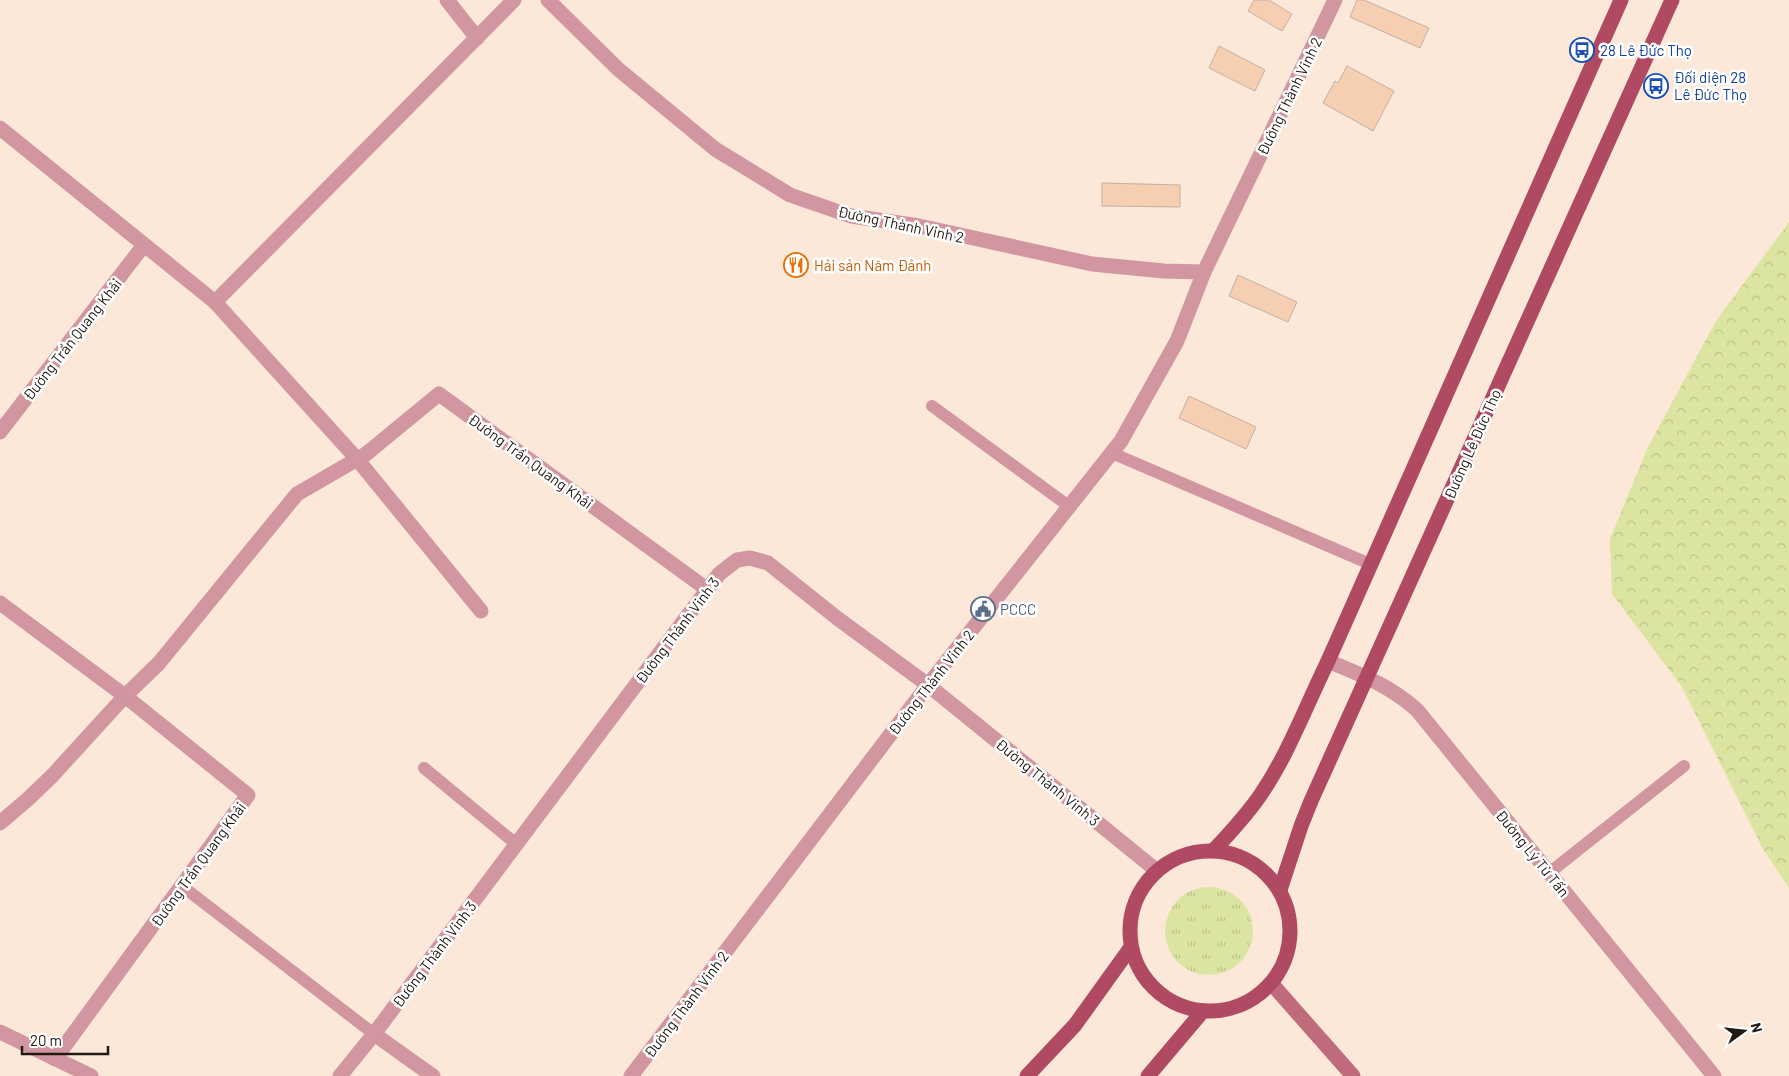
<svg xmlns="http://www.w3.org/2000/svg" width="1789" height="1076" font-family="Barlow,sans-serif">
<defs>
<pattern id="grass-tufts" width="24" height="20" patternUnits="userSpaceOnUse" patternTransform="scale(1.25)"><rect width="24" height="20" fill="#dce4a1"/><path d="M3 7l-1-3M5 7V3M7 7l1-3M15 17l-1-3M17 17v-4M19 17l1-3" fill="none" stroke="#bcc38a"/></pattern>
<pattern id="forest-crowns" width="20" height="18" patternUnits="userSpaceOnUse" patternTransform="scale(1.25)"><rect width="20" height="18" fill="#dce4a1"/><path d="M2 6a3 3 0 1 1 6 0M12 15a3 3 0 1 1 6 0" fill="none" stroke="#bcc38a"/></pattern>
</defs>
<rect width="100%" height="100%" fill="#fce8d9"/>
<circle fill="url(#grass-tufts)" cx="1209" cy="931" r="44"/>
<polygon fill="url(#forest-crowns)" points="1789,222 1789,888 1763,849 1682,687 1612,594 1610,539 1647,449 1716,321"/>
<g fill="#f6ceb1" stroke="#c3b0a3">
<polygon points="1254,0 1269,0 1292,14 1282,31 1248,11"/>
<polygon points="1357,0 1364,0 1429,28 1420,48 1350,17"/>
<polygon points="1219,46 1265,70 1255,91 1209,68"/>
<polygon points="1347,66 1394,91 1373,131 1323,103 1335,81 1338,83"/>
<polygon points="1102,183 1180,185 1180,207 1102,206"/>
<polygon points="1238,275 1297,302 1288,322 1229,296"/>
<polygon points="1189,396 1256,427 1246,449 1179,418"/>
</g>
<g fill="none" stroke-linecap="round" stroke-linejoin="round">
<g stroke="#d196a0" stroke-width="12">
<polyline points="932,406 1070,507"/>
<polyline points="1112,453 1370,564"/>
<polyline points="424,768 516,844"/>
<polyline points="1549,873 1684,766"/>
<polyline points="182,886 374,1034"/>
</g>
<g stroke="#d196a0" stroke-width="15">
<polyline points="447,0 477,38"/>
<polyline points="548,0 618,69 715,149 790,195 851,216 919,226 1092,264 1164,271 1204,272"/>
<polyline points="0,128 215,302 357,459 481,611"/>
<polyline points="215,302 514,0"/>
<polyline points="0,432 144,245"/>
<polyline points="0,603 125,696 248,795 55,1059"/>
<path d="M1328,661C1361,675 1389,685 1417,710L1714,1076"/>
<polyline points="0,823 28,799 52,776 125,696 159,663 297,494 366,454 439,394 708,590"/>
<polyline points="0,1032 91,1076"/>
<polyline points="374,1034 433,1076"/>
<polyline points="340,1076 374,1034 719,574 737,560 750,558 768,563 837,618 928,685 1156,870"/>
<polyline points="631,1076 928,685 1121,441 1177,341 1204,272 1335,0"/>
</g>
<polyline stroke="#bf6b7c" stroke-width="15" points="1271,983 1353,1076"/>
<g stroke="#b04a62" stroke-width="15">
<path d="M1214,850C1230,833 1245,817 1259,797C1287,757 1306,706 1328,661L1621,0"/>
<circle cx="1210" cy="931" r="80"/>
<polyline points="1280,890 1301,826 1311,801 1672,0"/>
<polyline points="1027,1076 1075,1025 1131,947"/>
<polyline points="1148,1076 1203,1011"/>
</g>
</g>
<defs>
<symbol id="bus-ring" viewBox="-11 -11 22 22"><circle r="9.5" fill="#fff" stroke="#1a4fb4" stroke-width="1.5"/><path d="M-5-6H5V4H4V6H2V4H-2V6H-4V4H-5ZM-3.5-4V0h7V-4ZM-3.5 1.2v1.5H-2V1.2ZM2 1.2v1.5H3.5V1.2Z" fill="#1a4fb4"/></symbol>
<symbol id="restaurant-ring" viewBox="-11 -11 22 22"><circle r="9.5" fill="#fff" stroke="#e8710a" stroke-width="1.5"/><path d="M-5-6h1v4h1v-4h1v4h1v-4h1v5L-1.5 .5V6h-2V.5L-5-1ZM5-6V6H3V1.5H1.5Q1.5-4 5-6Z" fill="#e8710a"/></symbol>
<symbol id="civic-ring" viewBox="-11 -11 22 22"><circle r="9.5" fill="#fff" stroke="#5c6f8a" stroke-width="1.5"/><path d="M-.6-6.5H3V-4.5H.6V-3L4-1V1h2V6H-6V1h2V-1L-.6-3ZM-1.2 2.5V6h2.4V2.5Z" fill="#5c6f8a"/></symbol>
</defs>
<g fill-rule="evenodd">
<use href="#bus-ring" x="1568" y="36" width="28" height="28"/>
<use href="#bus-ring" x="1642" y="72" width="28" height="28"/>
<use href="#restaurant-ring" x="782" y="251" width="28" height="28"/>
<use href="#civic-ring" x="969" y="595" width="28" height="28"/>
</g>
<g text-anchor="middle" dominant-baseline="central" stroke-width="5" stroke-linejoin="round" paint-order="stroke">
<g font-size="15" fill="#164399" stroke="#fff" text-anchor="start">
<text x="1600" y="50">28 Lê Đức Thọ</text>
<text x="1674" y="77">Đối diện 28<tspan x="1674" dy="17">Lê Đức Thọ</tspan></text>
</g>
<g font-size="15" fill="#201914" stroke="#fff">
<text transform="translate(1289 96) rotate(-64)">Đường Thành Vinh 2</text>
<text transform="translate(901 224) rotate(12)">Đường Thành Vinh 2</text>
<text transform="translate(72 339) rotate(-52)">Đường Trần Quang Khải</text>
<text transform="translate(1472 444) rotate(-66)">Đường Lê Đức Thọ</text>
<text transform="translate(531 461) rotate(36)">Đường Trần Quang Khải</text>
<text transform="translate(677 630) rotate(-53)">Đường Thành Vinh 3</text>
<text transform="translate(931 682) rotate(-52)">Đường Thành Vinh 2</text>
<text transform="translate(1048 782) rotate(39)">Đường Thành Vinh 3</text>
<text transform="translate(1533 853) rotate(51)">Đường Lý Từ Tấn</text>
<text transform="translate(198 864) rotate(-54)">Đường Trần Quang Khải</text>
<text transform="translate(434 954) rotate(-53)">Đường Thành Vinh 3</text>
<text transform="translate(686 1004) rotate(-53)">Đường Thành Vinh 2</text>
</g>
<g font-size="15" fill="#c56008" stroke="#fff" text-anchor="start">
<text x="814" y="265">Hải sản Năm Đảnh</text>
</g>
<g font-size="15" fill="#4e5e75" stroke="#fff" text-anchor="start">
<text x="1000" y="609">PCCC</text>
</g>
</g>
<g transform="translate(1744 1031) rotate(75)" stroke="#ffffff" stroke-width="4" paint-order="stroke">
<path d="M0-4L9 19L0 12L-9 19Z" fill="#201914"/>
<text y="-8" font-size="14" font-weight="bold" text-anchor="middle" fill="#201914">N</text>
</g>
<path d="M22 1046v8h86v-8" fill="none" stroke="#201914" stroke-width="2.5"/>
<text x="30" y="1046" font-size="15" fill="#201914" stroke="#ffffff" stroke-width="4" paint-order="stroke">20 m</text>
</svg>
